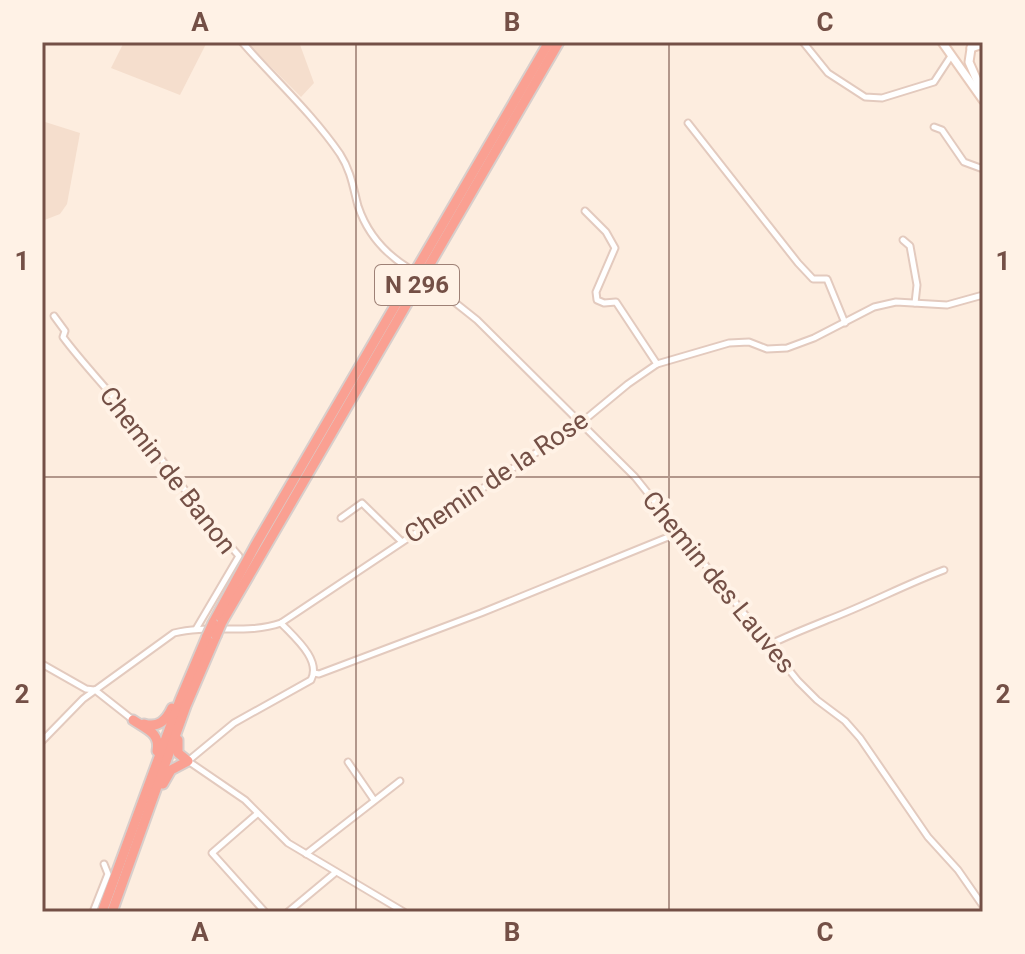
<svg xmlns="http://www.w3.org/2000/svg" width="1025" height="954" font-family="Roboto,sans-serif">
<rect width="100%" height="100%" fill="#fdeddf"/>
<g fill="#f5decd">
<polygon points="124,42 207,42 180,95 111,68"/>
<polygon points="246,42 299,42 314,83 301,97"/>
<polygon points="42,121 80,133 67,204 60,214 42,221"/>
</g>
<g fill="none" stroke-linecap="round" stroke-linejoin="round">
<defs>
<g id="street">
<path d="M242,42C275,80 311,112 340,154C351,171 353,187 358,206C367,233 383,252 407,267"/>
<polyline points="803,42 828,73 865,97 882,98 934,82 951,56"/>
<polyline points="688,123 798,263 813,279 827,279 845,323"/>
<polyline points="934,127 942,130 964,162 983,169"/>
<polyline points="585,211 606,232 615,248 596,292 597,300 604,303 616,302 657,364"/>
<polyline points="903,240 910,246 917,285 915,303"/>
<polyline points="428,281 477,320 635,477 798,681 817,700 845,721 860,738 928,837 958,870 983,906"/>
<path d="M54,316L65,331L63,337C83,364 107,388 127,414C164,462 199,511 239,556L196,629"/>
<polyline points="341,518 362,503 401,541"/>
<path d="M281,623C294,637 322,660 311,680L234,723L188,761L245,800L288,843L404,912"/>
<path d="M769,645C789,635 808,628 827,620C867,605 904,585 944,570"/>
<polyline points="42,664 86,689 94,690"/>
<polyline points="314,673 319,674 481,613 678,533"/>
<polyline points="95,690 133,720"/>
<path d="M42,741L83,699L174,633C209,624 247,635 281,623L582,422L628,384L657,364L729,343L749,342L767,349L787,348L814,338L874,307L896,302L947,305L983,295"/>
<polyline points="348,762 374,800"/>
<polyline points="257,814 212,853 265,912"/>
<polyline points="306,854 400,781"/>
<polyline points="93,912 108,874 104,864"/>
<polyline points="288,912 336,872"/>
</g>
<g id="secondary">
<polyline points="942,42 983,100"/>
<polyline points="972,42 969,62 983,94"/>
<polyline points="971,48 983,44"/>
</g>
<g id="highway">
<polyline points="222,622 559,42"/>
<polyline points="213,623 256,544 549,42"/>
<path d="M133,720C146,729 161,733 157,751"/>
<path d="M144,724C158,728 166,721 172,708"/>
<polyline points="163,784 171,770 188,761 178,753 178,740"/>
<polyline points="102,912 180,700 207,636"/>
<polyline points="112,912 186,706 216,636"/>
</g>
</defs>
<use href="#street" stroke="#e3cabe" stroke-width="9"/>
<use href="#secondary" stroke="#e8caba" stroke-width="11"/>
<use href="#highway" stroke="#d8cecb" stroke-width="13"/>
<use href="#street" stroke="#fff" stroke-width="5"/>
<use href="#secondary" stroke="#fff" stroke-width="7"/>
<use href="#highway" stroke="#faa092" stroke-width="9"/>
<defs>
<g id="highway-bridge">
<polyline points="207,636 213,623"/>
<polyline points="216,636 222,622"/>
</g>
</defs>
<use href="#highway-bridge" stroke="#d8cecb" stroke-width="13" stroke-linecap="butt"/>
<use href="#highway-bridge" stroke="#faa092" stroke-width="9"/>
</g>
<path fill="none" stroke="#745046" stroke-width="2" stroke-opacity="0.55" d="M356,42V912M669,42V912M42,477H983"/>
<g text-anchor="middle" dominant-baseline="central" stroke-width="8" stroke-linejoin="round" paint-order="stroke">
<rect fill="#fff2e6" stroke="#9e8176" stroke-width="2" x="375" y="265" width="84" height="40" rx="6"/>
<g font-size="24" font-weight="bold" fill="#745046">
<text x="417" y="285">N 296</text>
</g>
<g font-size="26" fill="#745046" stroke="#fff2e6">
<text transform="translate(168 470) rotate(52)">Chemin de Banon</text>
<text transform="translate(496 477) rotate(-34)">Chemin de la Rose</text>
<text transform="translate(719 582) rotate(51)">Chemin des Lauves</text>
</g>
</g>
<rect width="1025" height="954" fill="none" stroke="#fff2e6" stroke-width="88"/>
<rect x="44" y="44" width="937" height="866" fill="none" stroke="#745046" stroke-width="3"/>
<g font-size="26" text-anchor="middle" font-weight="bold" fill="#745046">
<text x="200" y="31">A</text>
<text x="512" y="31">B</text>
<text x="825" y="31">C</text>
<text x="22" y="270">1</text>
<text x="1003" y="270">1</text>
<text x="22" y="703">2</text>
<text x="1003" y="703">2</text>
<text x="200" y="941">A</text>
<text x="512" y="941">B</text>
<text x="825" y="941">C</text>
</g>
</svg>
